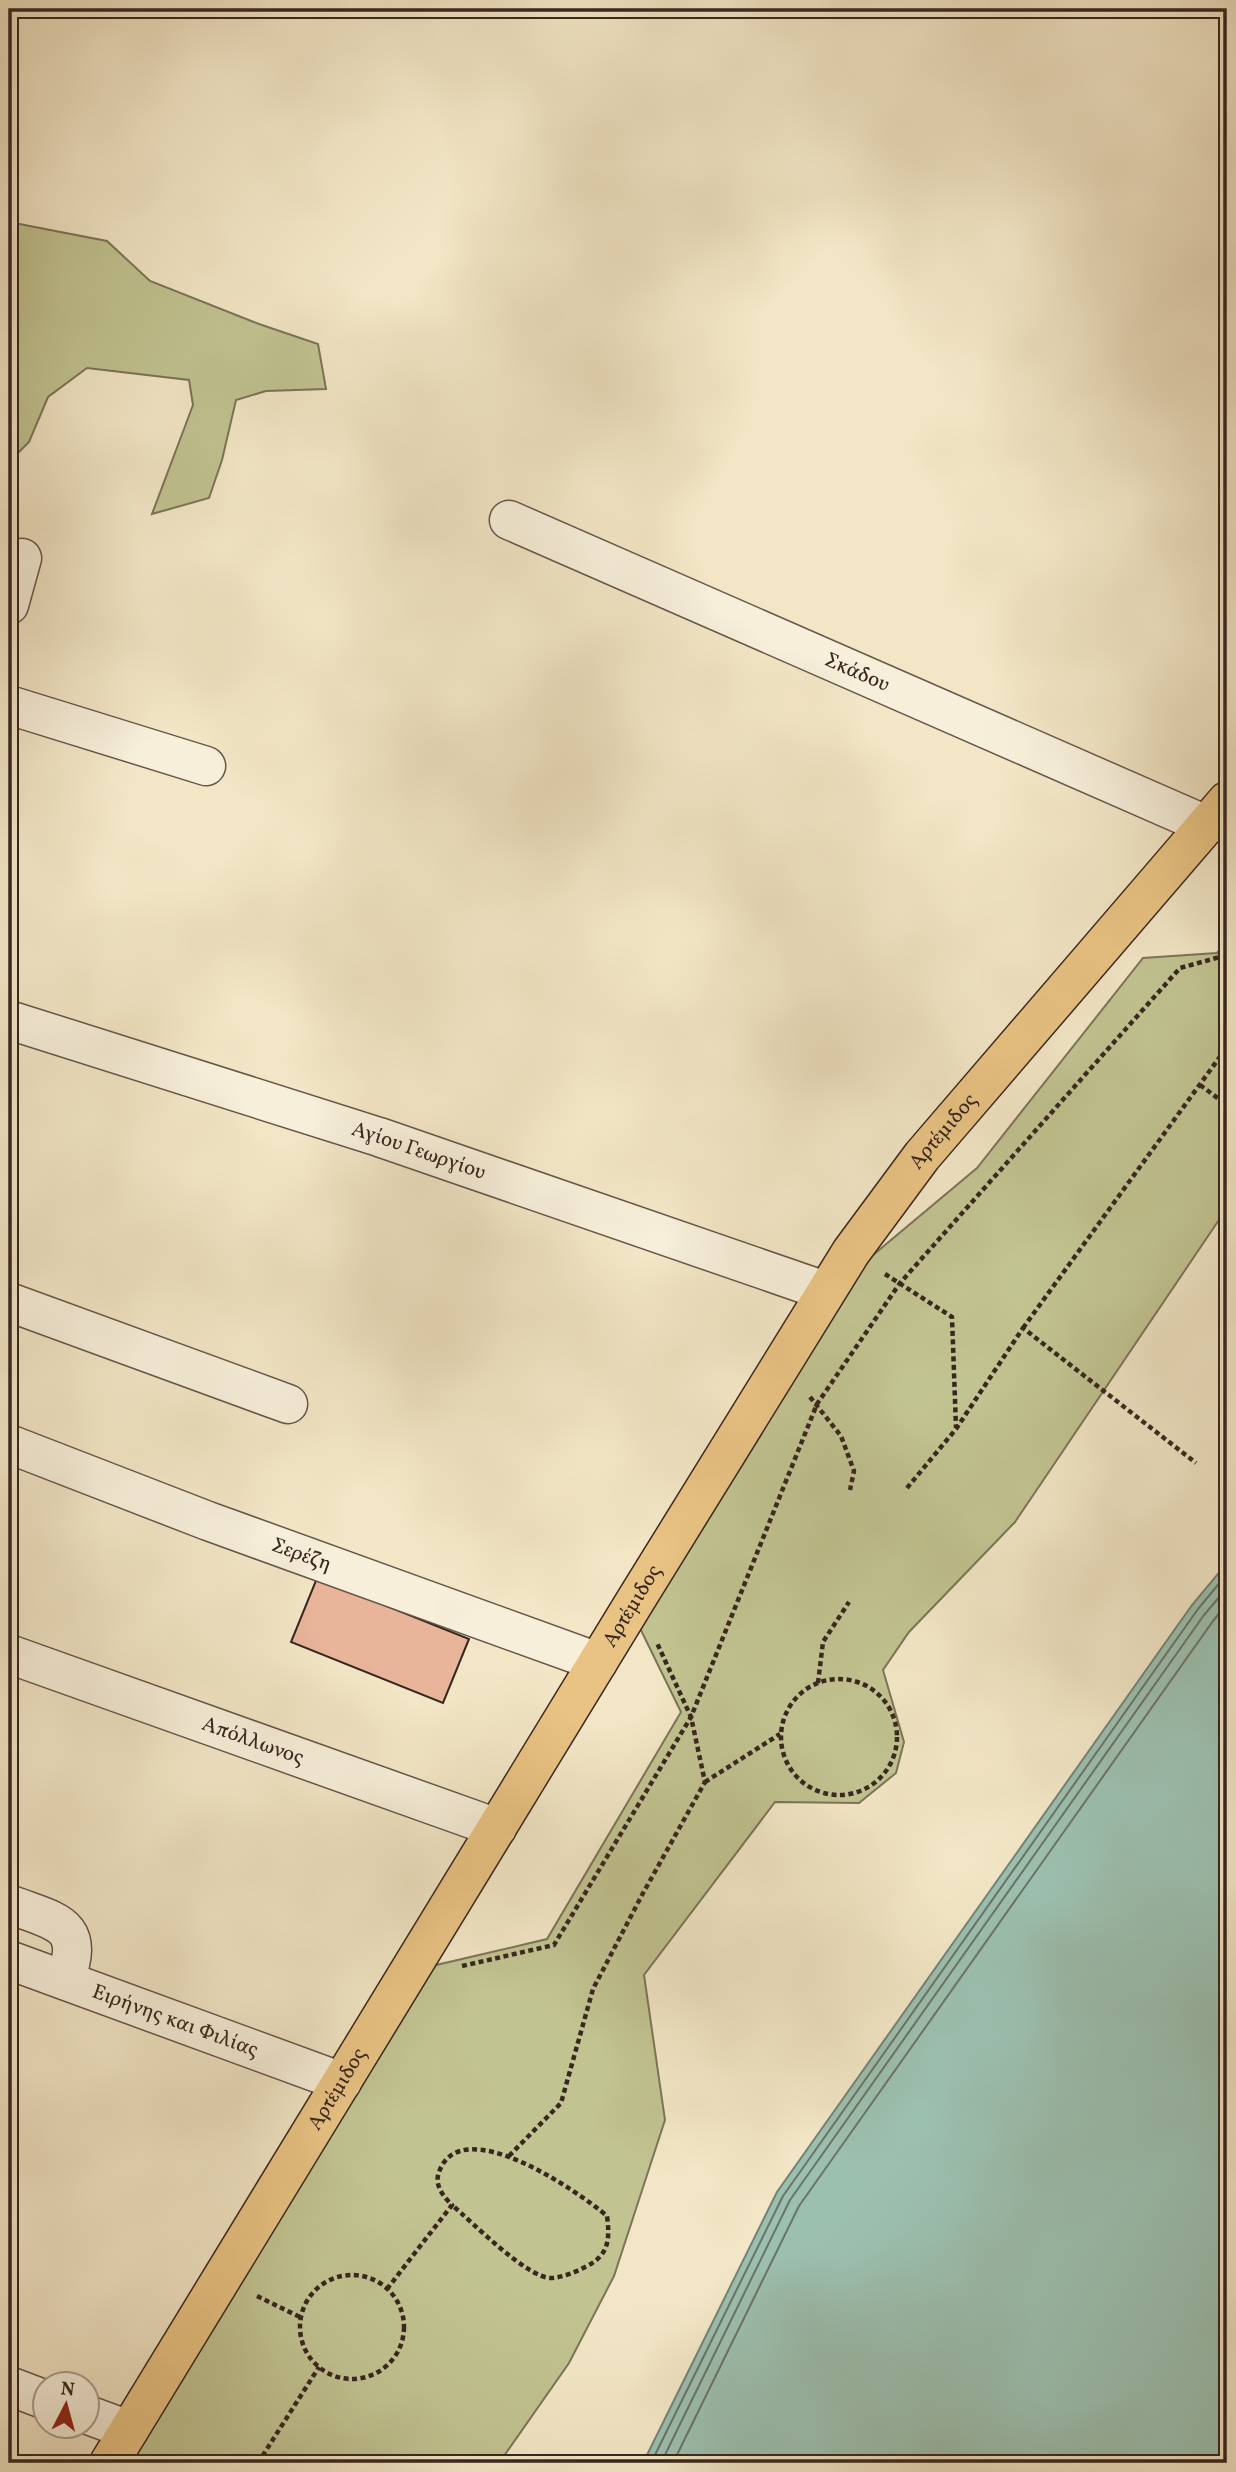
<svg xmlns="http://www.w3.org/2000/svg" width="1236" height="2472" font-family="Vollkorn,serif">
<rect width="100%" height="100%" fill="#f2e6c6"/>
<filter id="stains"><feTurbulence type="fractalNoise" baseFrequency=".00286" numOctaves="4"/><feColorMatrix values="0 0 0 0 .2 0 0 0 0 .09 0 0 0 0 .02 0 0 0 .5 -.17"/></filter>
<radialGradient id="worn" r=".72"><stop offset=".6" stop-color="#630" stop-opacity="0"/><stop offset="1" stop-color="#630" stop-opacity=".3"/></radialGradient>
<g fill="#c1c391" stroke="#7c7458" stroke-width="2">
<polygon points="9,222 107,241 150,281 259,324 318,344 326,389 266,391 236,400 222,460 209,498 152,514 193,405 189,380 87,368 48,397 29,442 9,462"/>
<polygon points="1227,941 1227,1208 1015,1522 909,1632 883,1670 904,1742 896,1773 859,1803 775,1802 644,1975 665,2120 614,2276 569,2363 499,2463 124,2463 432,1966 547,1939 681,1712 636,1620 848,1276 977,1168 1143,958 1217,953"/>
</g>
<polygon fill="#9cc0b0" stroke="#748276" stroke-width="2" points="1227,1563 1227,2463 643,2463 777,2192 1192,1605"/>
<g fill="none" stroke-linecap="round" stroke-linejoin="round">
<g stroke="#6a7368" stroke-width="2">
<polyline points="651,2463 783,2196 1198,1609 1227,1574"/>
<polyline points="661,2463 790,2200 1204,1615 1227,1588"/>
<polyline points="673,2463 799,2206 1213,1621 1227,1604"/>
</g>
</g>
<polygon fill="#e8b49a" stroke="#38261f" stroke-width="2" points="317,1578 469,1639 443,1703 291,1642"/>
<g fill="none" stroke-linecap="round" stroke-linejoin="round">
<defs>
<g id="minor">
<path id="s1" d="M509,520L1206,825"/>
<polyline points="9,605 22,558"/>
<polyline points="9,705 206,766"/>
<path id="s2" d="M9,1020L379,1137L825,1291"/>
<polyline points="9,1302 288,1404"/>
<path id="s3" d="M9,1444L208,1521L598,1662"/>
<path id="s4" d="M9,1654L497,1828"/>
<path d="M9,1904C54,1922 87,1922 65,1980"/>
<path id="s5" d="M9,1960L342,2082"/>
<polyline points="9,2386 46,2400"/>
<polyline points="88,2415 129,2430"/>
</g>
<g id="major">
<path id="s6" d="M109,2463L637,1598L851,1252L922,1156L1227,801"/>
</g>
</defs>
<use href="#minor" stroke="#665649" stroke-width="41"/>
<use href="#major" stroke="#38261f" stroke-width="41"/>
<g stroke="#38261f" stroke-width="4.5" stroke-dasharray="5 3.5" stroke-linecap="butt">
<polyline points="1200,1085 1227,1105"/>
<polyline points="885,1274 952,1317 956,1428"/>
<polyline points="1023,1328 1227,1047"/>
<polyline points="810,1397 841,1436 854,1471 850,1490"/>
<polyline points="907,1488 956,1429 1023,1328 1196,1463"/>
<circle cx="839" cy="1737" r="58"/>
<polyline points="818,1683 823,1642 849,1602"/>
<polyline points="705,1782 780,1734"/>
<polyline points="462,1966 554,1945 691,1717 817,1404 900,1283 1180,968 1227,955"/>
<polyline points="509,2156 561,2103 593,1989 642,1895 705,1782 691,1717 657,1643"/>
<circle cx="352" cy="2327" r="52"/>
<path d="M387,2289L452,2205C443,2196 434,2185 439,2172C461,2110 579,2192 607,2216C610,2239 609,2255 587,2266C576,2272 564,2277 551,2278C527,2278 472,2222 452,2205"/>
<polyline points="257,2296 300,2317"/>
<polyline points="258,2463 319,2367"/>
</g>
<use href="#minor" stroke="#f7efda" stroke-width="38"/>
<use href="#major" stroke="#e9c383" stroke-width="38"/>
</g>
<g text-anchor="middle" dominant-baseline="central" stroke-width="6" stroke-linejoin="round" paint-order="stroke">
<g font-size="21" fill="#38261f" stroke="#f7efda">
<text stroke="none"><textPath href="#s1" startOffset="380">Σκάδου</textPath></text>
<text stroke="none"><textPath href="#s6" startOffset="1572">Αρτέμιδος</textPath></text>
<text stroke="none"><textPath href="#s2" startOffset="430">Αγίου Γεωργίου</textPath></text>
<text stroke="none"><textPath href="#s3" startOffset="313">Σερέζη</textPath></text>
<text stroke="none"><textPath href="#s6" startOffset="1004">Αρτέμιδος</textPath></text>
<text stroke="none"><textPath href="#s4" startOffset="259">Απόλλωνος</textPath></text>
<text stroke="none"><textPath href="#s5" startOffset="177">Ειρήνης και Φιλίας</textPath></text>
<text stroke="none"><textPath href="#s6" startOffset="438">Αρτέμιδος</textPath></text>
</g>
</g>
<rect width="1236" height="2472" fill="none" stroke="#f2e6c6" stroke-width="35"/>
<rect x="10" y="10" width="1215" height="2451" fill="none" stroke="#38261f" stroke-width="3.5"/>
<rect x="18" y="18" width="1201" height="2437" fill="none" stroke="#38261f" stroke-width="2"/>
<g transform="translate(66 2405) rotate(6)"><circle r="33" fill="#f7efda" stroke="#ab9f8f" stroke-width="2"/>
<path d="M0-5L12 26L0 18L-12 26Z" fill="#8f2418"/>
<text y="-10" font-size="19" font-weight="bold" text-anchor="middle" fill="#38261f">N</text>
</g>
<rect width="100%" height="100%" filter="url(#stains)"/>
<rect width="100%" height="100%" fill="url(#worn)"/>
</svg>
